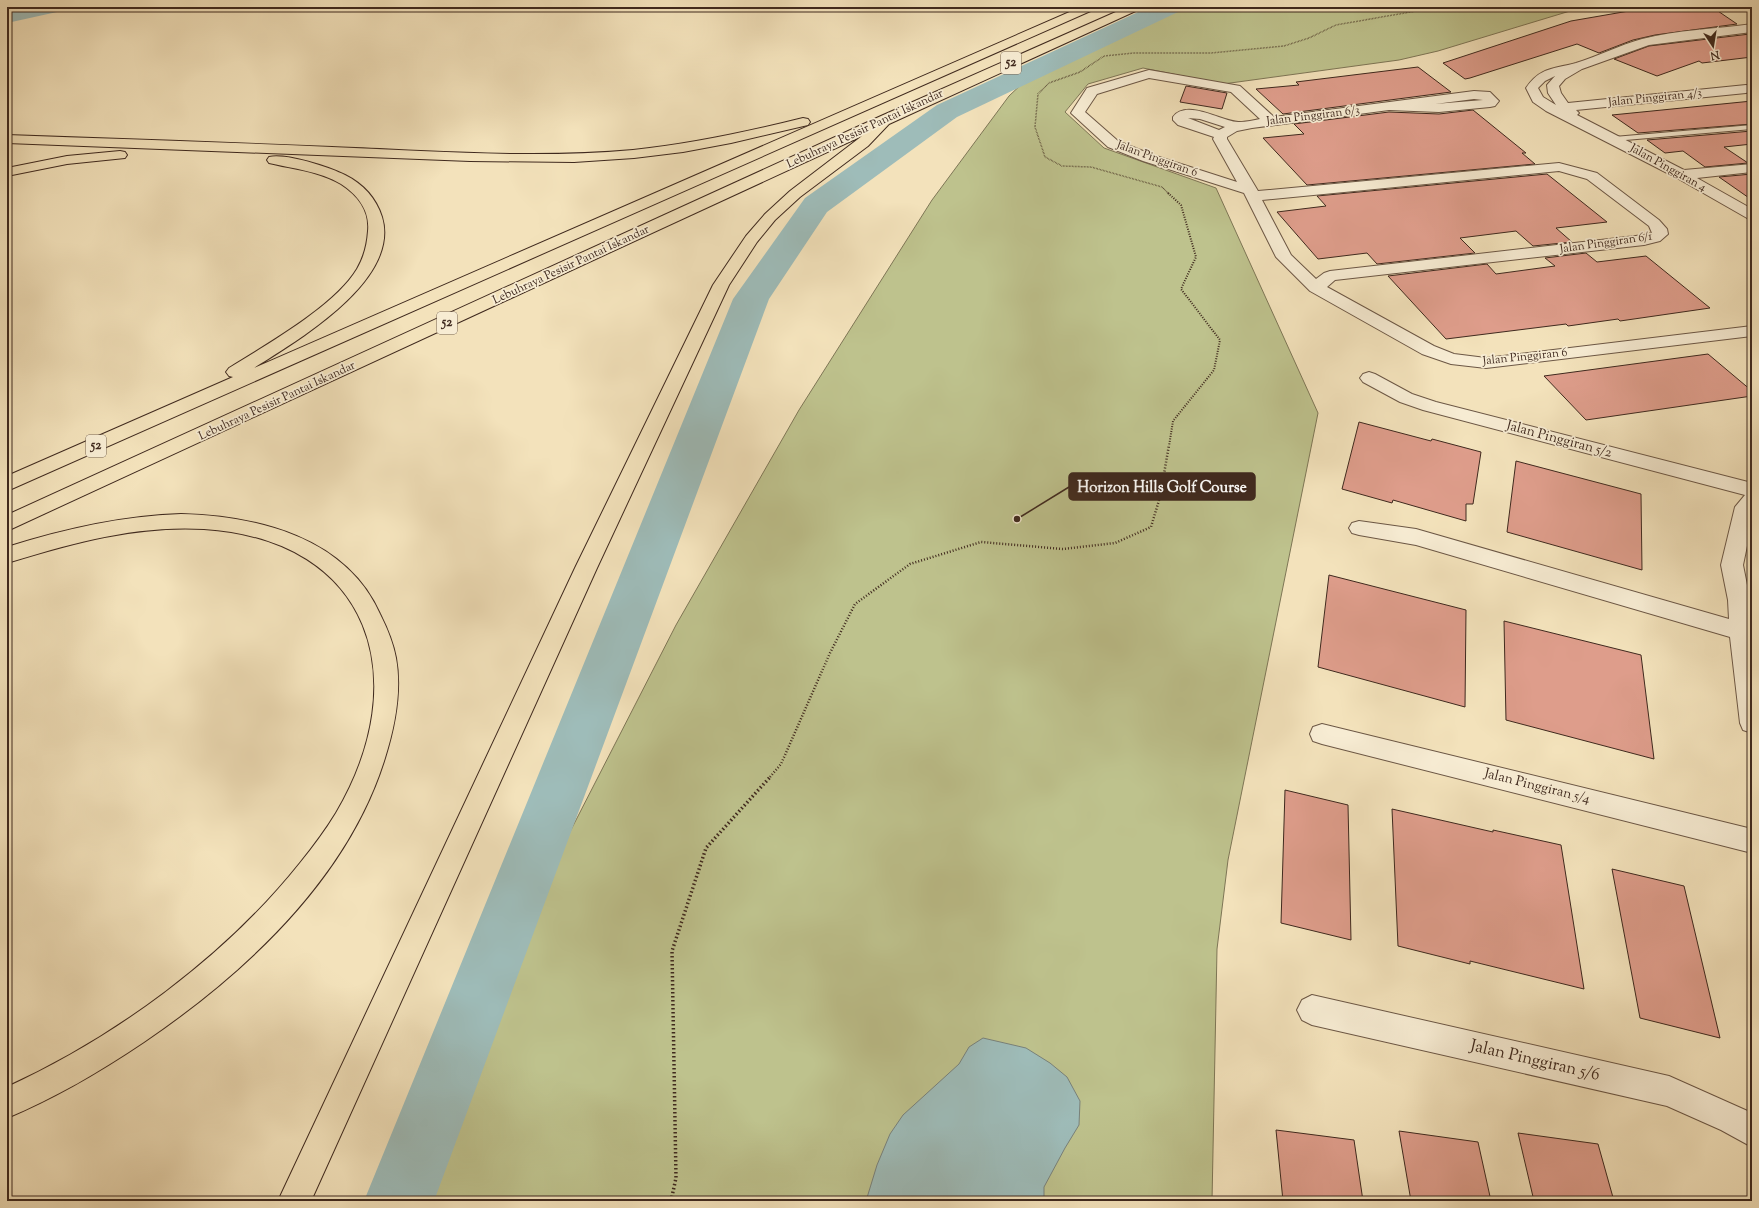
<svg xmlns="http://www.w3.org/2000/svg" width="1759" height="1208" font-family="'Sorts Mill Goudy',serif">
<rect width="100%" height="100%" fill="#f3e2bb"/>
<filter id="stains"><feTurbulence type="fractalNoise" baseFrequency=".005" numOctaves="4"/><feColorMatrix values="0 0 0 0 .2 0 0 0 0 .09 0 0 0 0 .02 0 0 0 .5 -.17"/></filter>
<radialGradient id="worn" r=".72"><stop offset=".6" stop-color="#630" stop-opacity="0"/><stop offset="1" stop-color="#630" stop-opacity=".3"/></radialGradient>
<polygon fill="#bec28d" stroke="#7e7656" points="1176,7 1597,7 1570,11 1438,51 1399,60 1223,84 1143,68 1088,84 1065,112 1104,148 1216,188 1318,413 1228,860 1217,949 1212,1201 404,1201 469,1035 555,861 676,625 799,410 932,200 1009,96 1026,80 1073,54"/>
<polygon fill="#9ebcb9" stroke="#78817b" points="983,1038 1026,1048 1050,1063 1067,1077 1080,1101 1079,1125 1065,1148 1044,1187 1044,1201 866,1201 877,1165 890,1134 903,1115 959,1064 969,1047"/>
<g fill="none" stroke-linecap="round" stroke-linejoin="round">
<g fill="#9ebcb9" fill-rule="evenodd">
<polygon points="15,7 60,7 57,12 7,23 7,9"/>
<polygon points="1149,7 1181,7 1178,12 957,117 827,212 769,299 434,1201 364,1201 733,299 805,198 937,105"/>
</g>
</g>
<g fill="#de9d8b" stroke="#3f291e">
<polygon points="1652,7 1712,7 1737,24 1655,35 1633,40 1599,53 1577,44 1470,78 1465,79 1443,63 1571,21"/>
<polygon points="1750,34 1752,35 1752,57 1702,63 1699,61 1657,76 1614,59 1649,46"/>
<polygon points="1418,67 1451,92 1283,114 1256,89 1299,85 1296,82"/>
<polygon points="1186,86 1227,93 1222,109 1180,102"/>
<polygon points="1752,101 1752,124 1638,133 1612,115"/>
<polygon points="1473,110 1526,153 1522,153 1535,164 1307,185 1263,138 1304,134 1294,124 1389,112 1439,114"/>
<polygon points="1752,131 1752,144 1724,147 1748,163 1705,167 1683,151 1665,153 1647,140"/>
<polygon points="1547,174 1607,222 1556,228 1572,242 1533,246 1516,231 1460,238 1475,253 1377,264 1367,253 1318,259 1277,212 1326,206 1317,196"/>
<polygon points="1752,174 1752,200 1719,177"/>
<polygon points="1586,253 1597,262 1646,256 1710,308 1620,321 1618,319 1568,326 1566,324 1446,339 1388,276 1487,264 1496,274 1555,266 1545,258"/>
<polygon points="1708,354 1752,391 1752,396 1586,420 1544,376"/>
<polygon points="1359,422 1431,441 1432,439 1481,452 1473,504 1466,504 1466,521 1393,500 1392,503 1342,489"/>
<polygon points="1516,461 1641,494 1642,570 1507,532"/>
<polygon points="1329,575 1466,610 1465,707 1318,667"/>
<polygon points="1504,621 1641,655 1654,759 1506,720"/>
<polygon points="1285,790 1348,805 1351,940 1281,923"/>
<polygon points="1392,809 1493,832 1493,830 1561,845 1584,989 1470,961 1470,964 1398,946"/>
<polygon points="1612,869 1684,886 1720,1038 1640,1018"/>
<polygon points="1276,1130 1354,1140 1363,1201 1283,1201"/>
<polygon points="1399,1131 1478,1142 1491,1201 1411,1201"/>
<polygon points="1518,1133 1598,1144 1614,1201 1534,1201"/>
</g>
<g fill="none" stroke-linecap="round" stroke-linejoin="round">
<defs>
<g id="service">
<polygon points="1752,125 1752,129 1614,141 1611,139 1614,137"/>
<polygon points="1738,537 1752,539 1752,547 1734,544 1733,541 1734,538"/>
</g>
<g id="minor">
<path d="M1752,24V32L1649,45L1582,69L1565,79L1559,86L1561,93L1568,103L1746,85L1751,86L1752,90L1746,93L1576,110L1579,113L1577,115L1684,170L1752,164V172L1697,178L1752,209V220L1747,218L1677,178L1546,111L1533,102L1526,88C1540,67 1554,69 1576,63C1598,56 1620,45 1642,39C1677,30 1716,29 1752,24ZM1555,76L1547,85L1548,93L1556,105L1543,97L1538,88L1545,81Z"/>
<path d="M1149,70L1240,86L1274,117L1474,91L1490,92L1499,101L1495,106L1490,107L1439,112L1389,110L1252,128L1237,131L1227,137V139L1258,191L1559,163L1597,173L1659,220L1667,229L1668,234L1660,241L1644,245L1335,280L1327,287L1434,346L1454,354L1486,358L1752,326V336L1486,368L1451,364L1422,354L1310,291L1276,257L1244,193L1143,161L1108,147L1071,113L1087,88ZM1149,78L1231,92L1260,119C1254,120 1246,122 1239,122C1224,123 1187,98 1173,117V120L1178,125L1214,137L1213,139L1237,182L1153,155L1118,141L1085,112L1097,94ZM1474,99L1483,100L1435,104ZM1188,118L1200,119L1225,127L1219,130ZM1559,171L1587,179L1649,226L1652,233L1644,235L1330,271L1324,273L1316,279L1291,255L1262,200Z"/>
<polygon points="1369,372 1375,374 1412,394 1436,402 1752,483 1752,522 1743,565 1750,600 1752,623 1752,733 1743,730 1740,723 1730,637 1416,545 1359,535 1352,533 1349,528 1352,523 1359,521 1416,529 1729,619 1728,600 1721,565 1735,507 1745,495 1423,410 1400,402 1363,382 1360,378 1363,374"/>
<polygon points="1322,724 1752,829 1752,853 1322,744 1313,741 1310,734 1313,727"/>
<polygon points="1312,995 1669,1076 1752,1113 1752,1147 1721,1130 1667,1106 1312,1025 1302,1020 1297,1010 1302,1000"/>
</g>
<g id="trunk">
<path d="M1081,7H1097L1095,9L7,491V476L233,377L229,376L226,372L229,368C266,345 335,306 357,269C364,257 367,245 368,231C370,211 358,195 341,184C319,171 294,169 269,163L267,160L269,157C286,153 329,167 345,175C363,184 376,198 382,217C401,280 298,340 254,368Z"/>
<polygon points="1127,7 1142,7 1140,9 889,124 868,146 800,197 775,220 757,242 729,285 597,568 311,1201 278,1201 575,568 713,285 746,236 765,214 790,191 862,136 7,531 7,515 881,116"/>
<path d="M803,118L808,119L810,122L808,125L731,143L683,152L634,158L574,162L470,161L7,143V135C115,139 224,142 332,147C432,151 533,159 633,150C691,144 747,132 803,118Z"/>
<polygon points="120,151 125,152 127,155 125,158 67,164 7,176 7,168 67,156"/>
<path d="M181,514C257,516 346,537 380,614C387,628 393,642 396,658C402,691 395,726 385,758C348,878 245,973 144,1042C101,1071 55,1098 7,1118V1087C116,1037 225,957 300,863C313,847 325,831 336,813C415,679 372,540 204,529C136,525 72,543 7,563V547C64,529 121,516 181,514Z"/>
</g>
</defs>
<use href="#service" stroke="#6c5745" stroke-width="2"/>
<use href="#minor" stroke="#6c5745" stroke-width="2"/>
<use href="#trunk" stroke="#3f291e" stroke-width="2"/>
<polyline stroke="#3f291e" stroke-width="1.5" stroke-dasharray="0.5 1" stroke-linecap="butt" points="1169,194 1162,187 1091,167 1062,166 1045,157 1035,127 1038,94 1049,83 1080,72 1104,56 1134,53 1211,53 1284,46 1309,38 1336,25 1439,7"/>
<polyline stroke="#3f291e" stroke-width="2" stroke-dasharray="1 1.5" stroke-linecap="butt" points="1168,193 1181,205 1196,257 1181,289 1220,340 1214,370 1173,421 1169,446"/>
<polyline stroke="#3f291e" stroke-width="2.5" stroke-dasharray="1 2" stroke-linecap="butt" points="770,777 781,764 830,653 855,604 910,564 981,542 1063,549 1115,543 1151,527 1160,497 1169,445"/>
<polyline stroke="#3f291e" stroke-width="3.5" stroke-dasharray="1.5 2.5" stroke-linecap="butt" points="671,1201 676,1178 672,951 706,848 771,776"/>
<use href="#service" fill="#f7ecd3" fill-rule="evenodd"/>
<use href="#minor" fill="#f7ecd3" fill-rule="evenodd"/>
<use href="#trunk" fill="#f3e2bb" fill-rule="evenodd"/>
</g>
<g text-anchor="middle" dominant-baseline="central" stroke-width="3.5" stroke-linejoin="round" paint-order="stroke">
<g font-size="12" fill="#3f291e" stroke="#f7ecd3">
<text transform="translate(1655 98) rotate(-6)">Jalan Pinggiran 4/3</text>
<text transform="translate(1313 116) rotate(-7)">Jalan Pinggiran 6/3</text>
<text transform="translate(865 129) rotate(-25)">Lebuhraya Pesisir Pantai Iskandar</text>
<text transform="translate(1157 159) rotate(20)">Jalan Pinggiran 6</text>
<text transform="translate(1668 168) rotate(29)">Jalan Pinggiran 4</text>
<text transform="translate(1606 243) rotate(-8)">Jalan Pinggiran 6/1</text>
<text transform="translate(571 265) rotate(-25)">Lebuhraya Pesisir Pantai Iskandar</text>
<text transform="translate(1525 357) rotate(-6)">Jalan Pinggiran 6</text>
<text transform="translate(277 401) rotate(-25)">Lebuhraya Pesisir Pantai Iskandar</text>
</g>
<g fill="#f7ecd3" stroke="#766454" stroke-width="1">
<rect x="1001" y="52" width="20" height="22" rx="3"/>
<rect x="437" y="312" width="20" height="22" rx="3"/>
<rect x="86" y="435" width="20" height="22" rx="3"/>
</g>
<g font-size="13" font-weight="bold" fill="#3f291e">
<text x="1011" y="63">52</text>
<text x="447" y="323">52</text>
<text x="96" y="446">52</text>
</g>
<g font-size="14" fill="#3f291e" stroke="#f7ecd3">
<text transform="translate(1559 440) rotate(15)">Jalan Pinggiran 5/2</text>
<text transform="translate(1537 787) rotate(14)">Jalan Pinggiran 5/4</text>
</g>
<g font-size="17" fill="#3f291e" stroke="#f7ecd3">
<text transform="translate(1535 1061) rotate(13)">Jalan Pinggiran 5/6</text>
</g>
</g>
<path fill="none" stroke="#3f291e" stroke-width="1.5" d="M1017 519L1069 487"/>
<circle fill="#3f291e" stroke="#f7ecd3" stroke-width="1.5" cx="1017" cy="519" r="4"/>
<rect fill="#3f291e" stroke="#3f291e" stroke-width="1.5" x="1069" y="473" width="186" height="27" rx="4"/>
<g font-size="15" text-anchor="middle" font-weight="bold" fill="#fff">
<text x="1162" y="492">Horizon Hills Golf Course</text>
</g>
<rect width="1759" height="1208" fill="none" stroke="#f3e2bb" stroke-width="24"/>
<rect x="8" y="8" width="1743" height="1192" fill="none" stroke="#3f291e" stroke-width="2"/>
<rect x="12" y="12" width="1735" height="1184" fill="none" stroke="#3f291e"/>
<g transform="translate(1713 46) rotate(168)" stroke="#f7ecd3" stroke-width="3" paint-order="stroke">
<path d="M0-3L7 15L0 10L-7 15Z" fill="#3f291e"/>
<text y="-6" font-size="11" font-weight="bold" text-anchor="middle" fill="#3f291e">N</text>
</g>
<rect width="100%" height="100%" filter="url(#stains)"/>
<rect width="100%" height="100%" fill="url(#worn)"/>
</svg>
